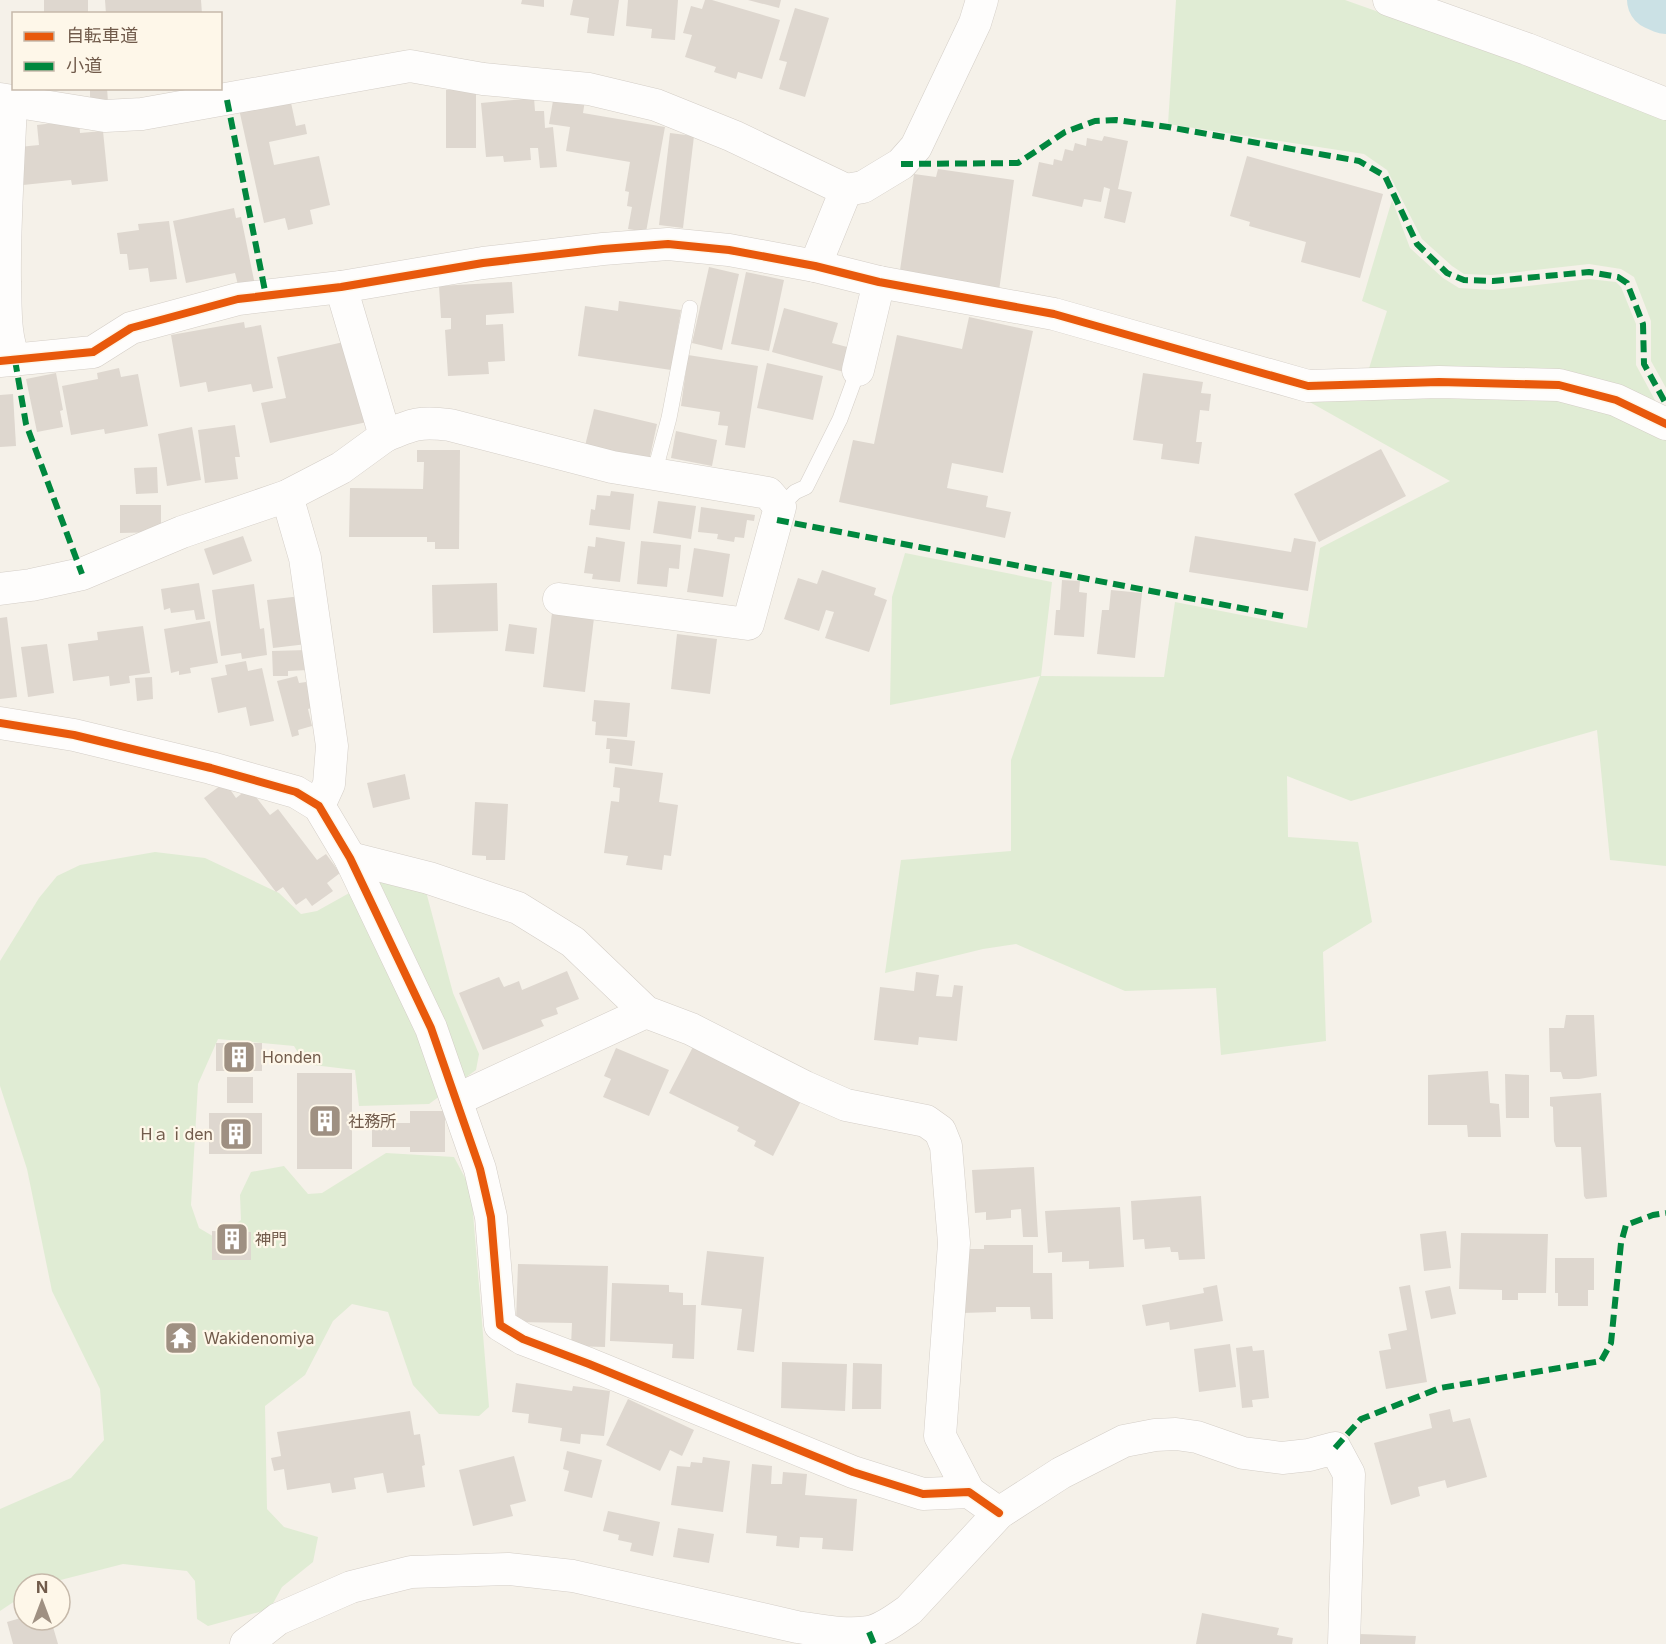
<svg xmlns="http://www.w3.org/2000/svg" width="1666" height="1644" font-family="Inter,'Noto Sans JP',sans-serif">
<rect width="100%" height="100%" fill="#f5f1e9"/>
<g fill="#e0ecd4">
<polygon points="1176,0 1345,0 1522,63 1666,120 1666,388 1651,361 1651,321 1634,277 1621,269 1589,264 1492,275 1464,274 1452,266 1422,239 1387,170 1364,154 1168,124"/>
<polygon points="1392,200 1410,248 1443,278 1459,288 1493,290 1589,279 1616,282 1621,287 1636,324 1636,365 1663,415 1620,393 1366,378 1387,311 1362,301"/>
<polygon points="1557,394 1666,435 1666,866 1610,860 1597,730 1351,801 1287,776 1288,837 1358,842 1372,922 1323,952 1326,1041 1221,1055 1216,988 1125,991 1016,944 983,949 885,973 901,860 1011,851 1011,760 1040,676 890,705 892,597 905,553 1052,582 1041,676 1164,677 1175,602 1307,628 1320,548 1450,481 1299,396"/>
<polygon points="155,852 205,858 279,893 301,914 317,911 378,877 424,884 453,993 479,1054 476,1070 429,1104 359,1106 355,1070 305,1064 294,1046 218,1039 198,1084 191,1205 199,1228 216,1238 241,1220 240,1195 251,1172 284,1166 308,1194 322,1193 386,1153 454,1157 471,1189 489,1407 479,1416 439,1414 413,1385 388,1312 352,1304 333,1321 305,1375 265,1406 267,1509 284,1527 318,1537 313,1562 282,1587 270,1609 208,1626 197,1619 195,1581 187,1571 123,1564 45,1584 24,1584 24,1595 0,1611 0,1509 71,1478 104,1440 100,1389 52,1291 27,1169 0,1086 0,961 39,898 57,876 80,865"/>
</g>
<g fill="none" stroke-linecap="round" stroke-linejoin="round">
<polyline stroke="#cbe1e5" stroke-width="60" points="1657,0 1666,4"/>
</g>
<g fill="#ded7cf">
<rect x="44" y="0" width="44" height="14"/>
<polygon points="105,0 201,0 202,14 106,14"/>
<polygon points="522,0 544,0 544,7 521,4"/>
<polygon points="573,0 619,0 614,36 587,33 589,18 570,15"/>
<polygon points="628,0 678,0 675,40 651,38 652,29 626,26"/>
<polygon points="705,0 712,0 780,20 762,79 738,72 736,79 714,72 716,67 685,57 692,35 683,33 691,6 702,9"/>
<polygon points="748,0 781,0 779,8"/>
<polygon points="795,8 829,18 805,97 779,89 787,62 779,60"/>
<polygon points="90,88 107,88 108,102 90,103"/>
<rect x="446" y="90" width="30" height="58"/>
<polygon points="554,95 585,100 583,113 665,127 646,232 628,229 632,207 627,206 629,192 625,191 630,162 566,151 570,127 549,124"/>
<polygon points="290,98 296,126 305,124 307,134 269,142 274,165 319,156 330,205 310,210 313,224 288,230 285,218 264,223 239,109"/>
<polygon points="534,98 535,111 544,111 545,128 553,127 557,167 540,168 538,148 530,148 531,160 504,162 503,156 486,157 481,103"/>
<polygon points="79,120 80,133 103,131 108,181 72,185 71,180 23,185 19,147 39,145 37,125"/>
<polygon points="670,133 694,136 683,228 659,225"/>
<polygon points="1104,136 1128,141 1118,189 1132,192 1125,223 1104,218 1110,189 1104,187 1101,202 1084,199 1082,207 1032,196 1039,162 1053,165 1054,159 1062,161 1065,149 1073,151 1075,143 1086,146 1087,138 1102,141"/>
<polygon points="1247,156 1383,194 1360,278 1301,262 1306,242 1249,226 1250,222 1230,216"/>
<polygon points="938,169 1014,180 999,291 899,277 914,174 936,177"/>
<polygon points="234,208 236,218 241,217 255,285 239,289 235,273 186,283 173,221"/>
<polygon points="169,221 177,279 150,282 148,268 129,270 127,254 120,254 117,233 139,230 138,224"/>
<polygon points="709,267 739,274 722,350 692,343"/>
<polygon points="746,272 784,280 769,351 731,344"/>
<polygon points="512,282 514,313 486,315 486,325 503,324 505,361 488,362 489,374 448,376 445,330 451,329 451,318 441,318 439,286"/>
<polygon points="619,301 681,310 671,370 578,356 585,306 618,311"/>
<polygon points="784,308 838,323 832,343 851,348 844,372 772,352"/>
<polygon points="969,317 1033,331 1003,473 952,463 947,488 988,496 986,507 1011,512 1005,538 839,502 853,440 874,444 897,335 962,349"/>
<polygon points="244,322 245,328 261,325 273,388 253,392 251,384 208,392 206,382 180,387 171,335"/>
<polygon points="348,341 367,422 270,443 261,403 286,398 277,357"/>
<polygon points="688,355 758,366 745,448 725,445 728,426 718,425 720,412 681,406"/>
<polygon points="767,363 823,376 813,420 757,408"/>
<polygon points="119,368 121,377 138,374 148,426 105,434 104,429 71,435 62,386 98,379 97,373"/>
<polygon points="56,373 63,410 60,411 63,427 37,432 26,379"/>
<polygon points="1143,373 1203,382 1201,393 1211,394 1209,411 1200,410 1196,442 1202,442 1199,464 1161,459 1163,444 1133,440"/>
<polygon points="13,394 16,446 0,447 0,395"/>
<polygon points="594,409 657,424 649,461 585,446"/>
<polygon points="235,425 240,457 235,457 238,479 205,483 198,430"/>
<polygon points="192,427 201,480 167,486 158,434"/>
<polygon points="676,431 717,440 712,466 671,458"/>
<polygon points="1381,449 1406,496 1319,542 1294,494"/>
<polygon points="417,450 460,450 459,549 435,549 435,542 427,542 427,537 349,537 350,488 423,489 424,462 417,462"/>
<polygon points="157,467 158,493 136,494 134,468"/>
<polygon points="611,491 634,494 630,530 589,525 591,509 595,510 597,495 610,496"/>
<polygon points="658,501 696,506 691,539 653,533"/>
<polygon points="120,505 161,505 161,532 120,533"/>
<polygon points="701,507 755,515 754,521 747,520 744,538 735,537 734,542 717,539 718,534 698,532"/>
<polygon points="243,536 252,561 213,575 204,549"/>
<polygon points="1195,536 1291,552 1294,538 1316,542 1308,591 1189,572"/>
<polygon points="596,537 625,542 620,582 592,579 593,574 584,573 588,546 595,547"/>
<polygon points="641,541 681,545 679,569 669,568 667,587 637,584"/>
<polygon points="694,548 730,554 723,597 687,592"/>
<polygon points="822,570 876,588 874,595 887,600 869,652 825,638 834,612 826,610 819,631 784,619 798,578 817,584"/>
<polygon points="1062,580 1080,581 1079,592 1087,593 1084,637 1054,635 1056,610 1060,610"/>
<polygon points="199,583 205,619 196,620 194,610 171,613 170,608 164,610 161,589"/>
<polygon points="497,583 498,631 433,633 432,585"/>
<polygon points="254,584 260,629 264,628 267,655 242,659 241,653 221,656 212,590"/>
<polygon points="1111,590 1142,593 1135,658 1097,654 1102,610 1109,610"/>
<polygon points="301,596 307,644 273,648 267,600"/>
<polygon points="552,613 594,618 585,692 543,687"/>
<polygon points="7,617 17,697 0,699 0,618"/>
<polygon points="210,621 218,663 190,668 191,673 179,675 179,671 171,673 164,629"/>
<polygon points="509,624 537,628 534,654 505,651"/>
<polygon points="143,626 150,673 129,676 130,683 110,686 109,676 73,681 68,644 98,640 97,632"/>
<polygon points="677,634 717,639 710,694 671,689"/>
<polygon points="47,644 54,693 28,697 21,647"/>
<polygon points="307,650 308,670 288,671 288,676 273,676 272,651"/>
<polygon points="246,661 248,671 262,668 274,721 250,726 246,707 218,713 211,678 227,675 225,665"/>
<polygon points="297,676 299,683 306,682 312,708 308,709 312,726 298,730 299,735 292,737 277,681"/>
<polygon points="152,677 153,699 137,701 135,678"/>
<polygon points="594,700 630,703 627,737 595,735 596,722 592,721"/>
<polygon points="607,738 635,741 632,766 609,763 610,749 606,749"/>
<polygon points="615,767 663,773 659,802 678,805 671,856 664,855 662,870 626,865 628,856 604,853 611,801 619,802 620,788 613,787"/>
<polygon points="405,774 410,799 373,808 367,783"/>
<polygon points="225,782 236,798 249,788 270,815 278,809 317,860 326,854 340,873 327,883 333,891 312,906 306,898 296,905 283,887 276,892 204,798"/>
<polygon points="475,802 508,804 505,860 486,860 486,856 472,855"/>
<polygon points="567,971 579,999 556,1008 558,1014 541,1020 544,1026 483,1050 459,993 499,977 504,987 519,981 522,990"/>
<polygon points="916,972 939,975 936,996 952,997 954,985 963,986 957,1041 919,1037 918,1045 874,1040 880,987 914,991"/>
<polygon points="1566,1015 1594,1015 1597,1076 1579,1079 1563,1079 1561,1072 1550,1072 1549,1028 1564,1028"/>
<rect x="216" y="1043" width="46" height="28"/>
<polygon points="694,1045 802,1099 773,1156 754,1146 756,1141 737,1131 739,1127 669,1093"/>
<polygon points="616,1048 669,1070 649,1116 603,1097 611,1079 604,1076"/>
<polygon points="1488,1071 1490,1103 1499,1104 1501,1137 1468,1137 1467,1125 1428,1125 1428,1075"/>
<rect x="297" y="1073" width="55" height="96"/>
<polygon points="1505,1074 1529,1075 1529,1118 1506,1118"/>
<rect x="227" y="1077" width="26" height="26"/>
<polygon points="1601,1093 1607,1197 1586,1199 1584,1196 1581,1147 1556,1147 1554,1141 1553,1107 1550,1106 1550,1097"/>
<polygon points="410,1111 445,1111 445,1152 410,1152 410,1147 372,1147 372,1123 410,1123"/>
<rect x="209" y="1113" width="53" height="41"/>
<polygon points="1034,1167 1038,1237 1023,1237 1021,1209 1011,1210 1011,1218 986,1220 986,1212 975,1213 972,1170"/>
<polygon points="1201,1196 1205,1259 1179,1260 1178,1252 1171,1252 1170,1247 1145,1249 1144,1239 1133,1240 1131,1201"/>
<polygon points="1120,1207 1124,1267 1089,1269 1089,1261 1062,1262 1062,1252 1048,1253 1045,1211"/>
<polygon points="212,1231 251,1232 251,1260 212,1260"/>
<polygon points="1446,1231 1451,1268 1424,1271 1420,1234"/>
<polygon points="1461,1233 1548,1234 1546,1293 1518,1293 1518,1300 1502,1300 1502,1290 1459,1289"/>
<polygon points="984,1245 1033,1245 1033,1273 1052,1273 1053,1319 1031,1319 1030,1307 996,1307 996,1312 962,1313 961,1249 984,1249"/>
<polygon points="707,1251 764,1257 754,1352 737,1350 742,1309 701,1305"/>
<polygon points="1555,1258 1594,1258 1594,1290 1588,1290 1588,1306 1558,1306 1558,1293 1555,1293"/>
<polygon points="518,1264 608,1266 605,1347 571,1346 572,1323 516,1322"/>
<polygon points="612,1283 669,1285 669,1292 683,1293 683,1305 696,1305 694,1359 672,1358 673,1344 610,1341"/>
<polygon points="1217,1285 1223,1321 1170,1330 1169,1322 1146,1326 1142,1305 1204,1293 1203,1288"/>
<polygon points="1410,1285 1427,1382 1386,1389 1379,1351 1391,1349 1388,1334 1407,1330 1399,1287"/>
<polygon points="1450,1286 1456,1314 1431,1319 1425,1291"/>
<polygon points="1230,1344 1236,1387 1199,1392 1194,1349"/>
<polygon points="1252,1346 1253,1351 1264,1350 1269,1398 1252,1400 1253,1407 1242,1408 1236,1348"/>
<polygon points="782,1362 847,1364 845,1411 781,1408"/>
<polygon points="853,1363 882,1364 881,1409 852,1409"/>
<polygon points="516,1383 572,1391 573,1386 610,1391 604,1436 581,1434 580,1444 560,1441 562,1428 528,1423 529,1414 512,1412"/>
<polygon points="628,1399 694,1430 682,1456 670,1450 660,1471 606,1445"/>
<polygon points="1450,1409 1453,1422 1470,1418 1487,1477 1447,1488 1445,1480 1418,1487 1420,1496 1391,1505 1374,1443 1432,1428 1429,1414"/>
<polygon points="410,1411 414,1435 420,1434 425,1465 422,1466 425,1487 387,1493 383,1473 354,1478 356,1489 332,1493 330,1483 287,1490 284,1469 274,1471 271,1458 281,1456 277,1432"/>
<polygon points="567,1451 602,1460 592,1498 564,1491 569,1471 563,1469"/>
<polygon points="514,1456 526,1501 510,1505 513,1516 473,1526 459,1470"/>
<polygon points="703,1457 730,1461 723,1512 671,1505 677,1466 690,1467 691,1462 702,1463"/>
<polygon points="752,1464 772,1466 771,1484 782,1484 783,1472 807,1474 805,1495 857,1499 853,1551 822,1549 823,1538 800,1537 799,1548 776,1546 777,1536 746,1533"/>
<polygon points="608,1511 660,1522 653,1556 630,1551 632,1543 618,1540 619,1535 603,1531"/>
<polygon points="678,1528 714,1534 709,1563 673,1557"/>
<polygon points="1202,1613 1279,1628 1277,1635 1293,1638 1292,1644 1196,1644"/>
<polygon points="24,1617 24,1620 51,1620 58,1644 13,1644 7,1622"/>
<polygon points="1359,1634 1416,1636 1415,1644 1359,1644"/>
</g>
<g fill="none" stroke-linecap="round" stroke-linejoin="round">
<defs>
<g id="service">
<polyline points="654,474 669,418 690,308"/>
<polyline points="780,507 795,492 806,487 840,419 858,370"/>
</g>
<g id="minor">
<polyline points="1389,0 1527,49 1666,104"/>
<polyline points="0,99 105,116 142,114 410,66 483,79 589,89 656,105 733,136 846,190 815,266"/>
<path d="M11,101C9,161 4,222 5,282C6,307 4,337 15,360"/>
<polyline points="846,190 863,187 901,164 916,147 975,23 982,0"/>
<polyline points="0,361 93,352 131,328 238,299 341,287 483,263 603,249 668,244 729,250 815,266 879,282 1054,314 1308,386 1439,382 1559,385 1616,400 1666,424"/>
<polyline points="858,370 879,282"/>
<path d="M385,436C413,424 420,421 450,425L612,467L768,493L780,507L748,624L559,599"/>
<polyline points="287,496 305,558 332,746 329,784 319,806"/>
<polyline points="0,589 31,585 82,574 182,532 287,496 341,468 385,436 341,287"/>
<polyline points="0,723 74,735 211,768 296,792 319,806 350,858 431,1028 456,1100 480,1169 491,1217 500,1325 523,1339 589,1364 853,1472 923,1494 969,1492 999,1513"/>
<polyline points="350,858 429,878 518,908 573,942 646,1012 691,1029 805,1087 846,1105 926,1121 940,1131 946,1146 954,1243 940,1436 969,1492"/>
<polyline points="456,1100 646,1012"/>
<path d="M246,1644L278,1619L351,1587L411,1572L508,1569L573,1576L797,1627C820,1630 845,1636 868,1632C883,1630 897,1618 909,1610L999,1513L1061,1473L1124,1441L1155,1435L1176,1434L1197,1437L1243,1453L1282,1458L1309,1455L1335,1448L1349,1474L1344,1644"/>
</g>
</defs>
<use href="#service" stroke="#d4cec7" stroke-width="16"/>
<use href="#minor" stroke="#d4cec7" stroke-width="33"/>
<use href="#service" stroke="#fefdfc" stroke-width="15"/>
<use href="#minor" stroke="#fefdfc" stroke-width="32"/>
<g stroke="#00873e" stroke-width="6" stroke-dasharray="12 6" stroke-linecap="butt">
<polyline points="227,100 266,296"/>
<polyline points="901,164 1018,163 1065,132 1095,121 1116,120 1168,127 1359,161 1385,176 1417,244 1447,273 1464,280 1493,281 1589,272 1618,277 1627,283 1643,324 1644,364 1666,404"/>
<polyline points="15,360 26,424 82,574"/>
<polyline points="777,520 1283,616"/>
<polyline points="1335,1448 1361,1419 1440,1388 1601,1361 1611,1343 1621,1243 1626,1225 1653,1215 1666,1213"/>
<polyline points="869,1632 874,1644"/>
</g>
<defs>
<g id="cycleway">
<polyline points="0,361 93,352 131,328 238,299 341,287 483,263 603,249 668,244 729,250 815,266 879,282 1054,314 1308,386 1439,382 1559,385 1616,400 1666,424"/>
<polyline points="0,723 74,735 211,768 296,792 319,806 350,858 431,1028 456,1100 480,1169 491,1217 500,1325 523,1339 589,1364 853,1472 923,1494 969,1492 999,1513"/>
</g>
</defs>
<use href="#cycleway" stroke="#fef7e9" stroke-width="11"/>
<use href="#cycleway" stroke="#e8590c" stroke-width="8"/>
</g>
<defs>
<symbol id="building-square" viewBox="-11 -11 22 22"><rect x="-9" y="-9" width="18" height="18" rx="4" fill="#9f9082" stroke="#fef7e9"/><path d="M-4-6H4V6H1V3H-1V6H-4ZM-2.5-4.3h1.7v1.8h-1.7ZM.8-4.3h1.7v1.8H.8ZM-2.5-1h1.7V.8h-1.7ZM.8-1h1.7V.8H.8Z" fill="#fff"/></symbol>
<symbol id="temple-square" viewBox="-11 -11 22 22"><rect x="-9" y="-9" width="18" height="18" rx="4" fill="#9f9082" stroke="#fef7e9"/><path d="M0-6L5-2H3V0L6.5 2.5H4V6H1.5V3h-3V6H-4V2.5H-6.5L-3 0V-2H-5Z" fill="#fff"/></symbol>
</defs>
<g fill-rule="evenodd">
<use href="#building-square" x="220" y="1038" width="38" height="38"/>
<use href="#building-square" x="306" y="1102" width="38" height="38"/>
<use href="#building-square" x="217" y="1115" width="38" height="38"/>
<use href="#building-square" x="213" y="1220" width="38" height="38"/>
<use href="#temple-square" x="162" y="1319" width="38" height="38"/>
</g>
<g text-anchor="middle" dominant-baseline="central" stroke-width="4.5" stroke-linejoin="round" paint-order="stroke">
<g font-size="16" fill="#715b4b" stroke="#fef7e9" text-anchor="start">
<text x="262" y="1057">Honden</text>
<text x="348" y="1121">社務所</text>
<text x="213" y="1134" text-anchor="end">Hａｉden</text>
<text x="255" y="1239">神門</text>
<text x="204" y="1338">Wakidenomiya</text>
</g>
</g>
<rect x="12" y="12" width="210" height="78" fill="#fef7e9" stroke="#c6b9aa" stroke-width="1.5"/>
<rect x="24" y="32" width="30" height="9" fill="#e8590c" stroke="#c6b9aa" stroke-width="1.5"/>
<text x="66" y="42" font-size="18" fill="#715b4b">自転車道</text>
<rect x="24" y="62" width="30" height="9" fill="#00873e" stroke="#c6b9aa" stroke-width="1.5"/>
<text x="66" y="72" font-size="18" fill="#715b4b">小道</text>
<g transform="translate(42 1602)"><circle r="28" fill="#fef7e9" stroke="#c6b9aa" stroke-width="1.5"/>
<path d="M0-4.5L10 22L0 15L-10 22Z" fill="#9f9082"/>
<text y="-9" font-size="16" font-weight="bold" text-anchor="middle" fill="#715b4b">N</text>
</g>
</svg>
